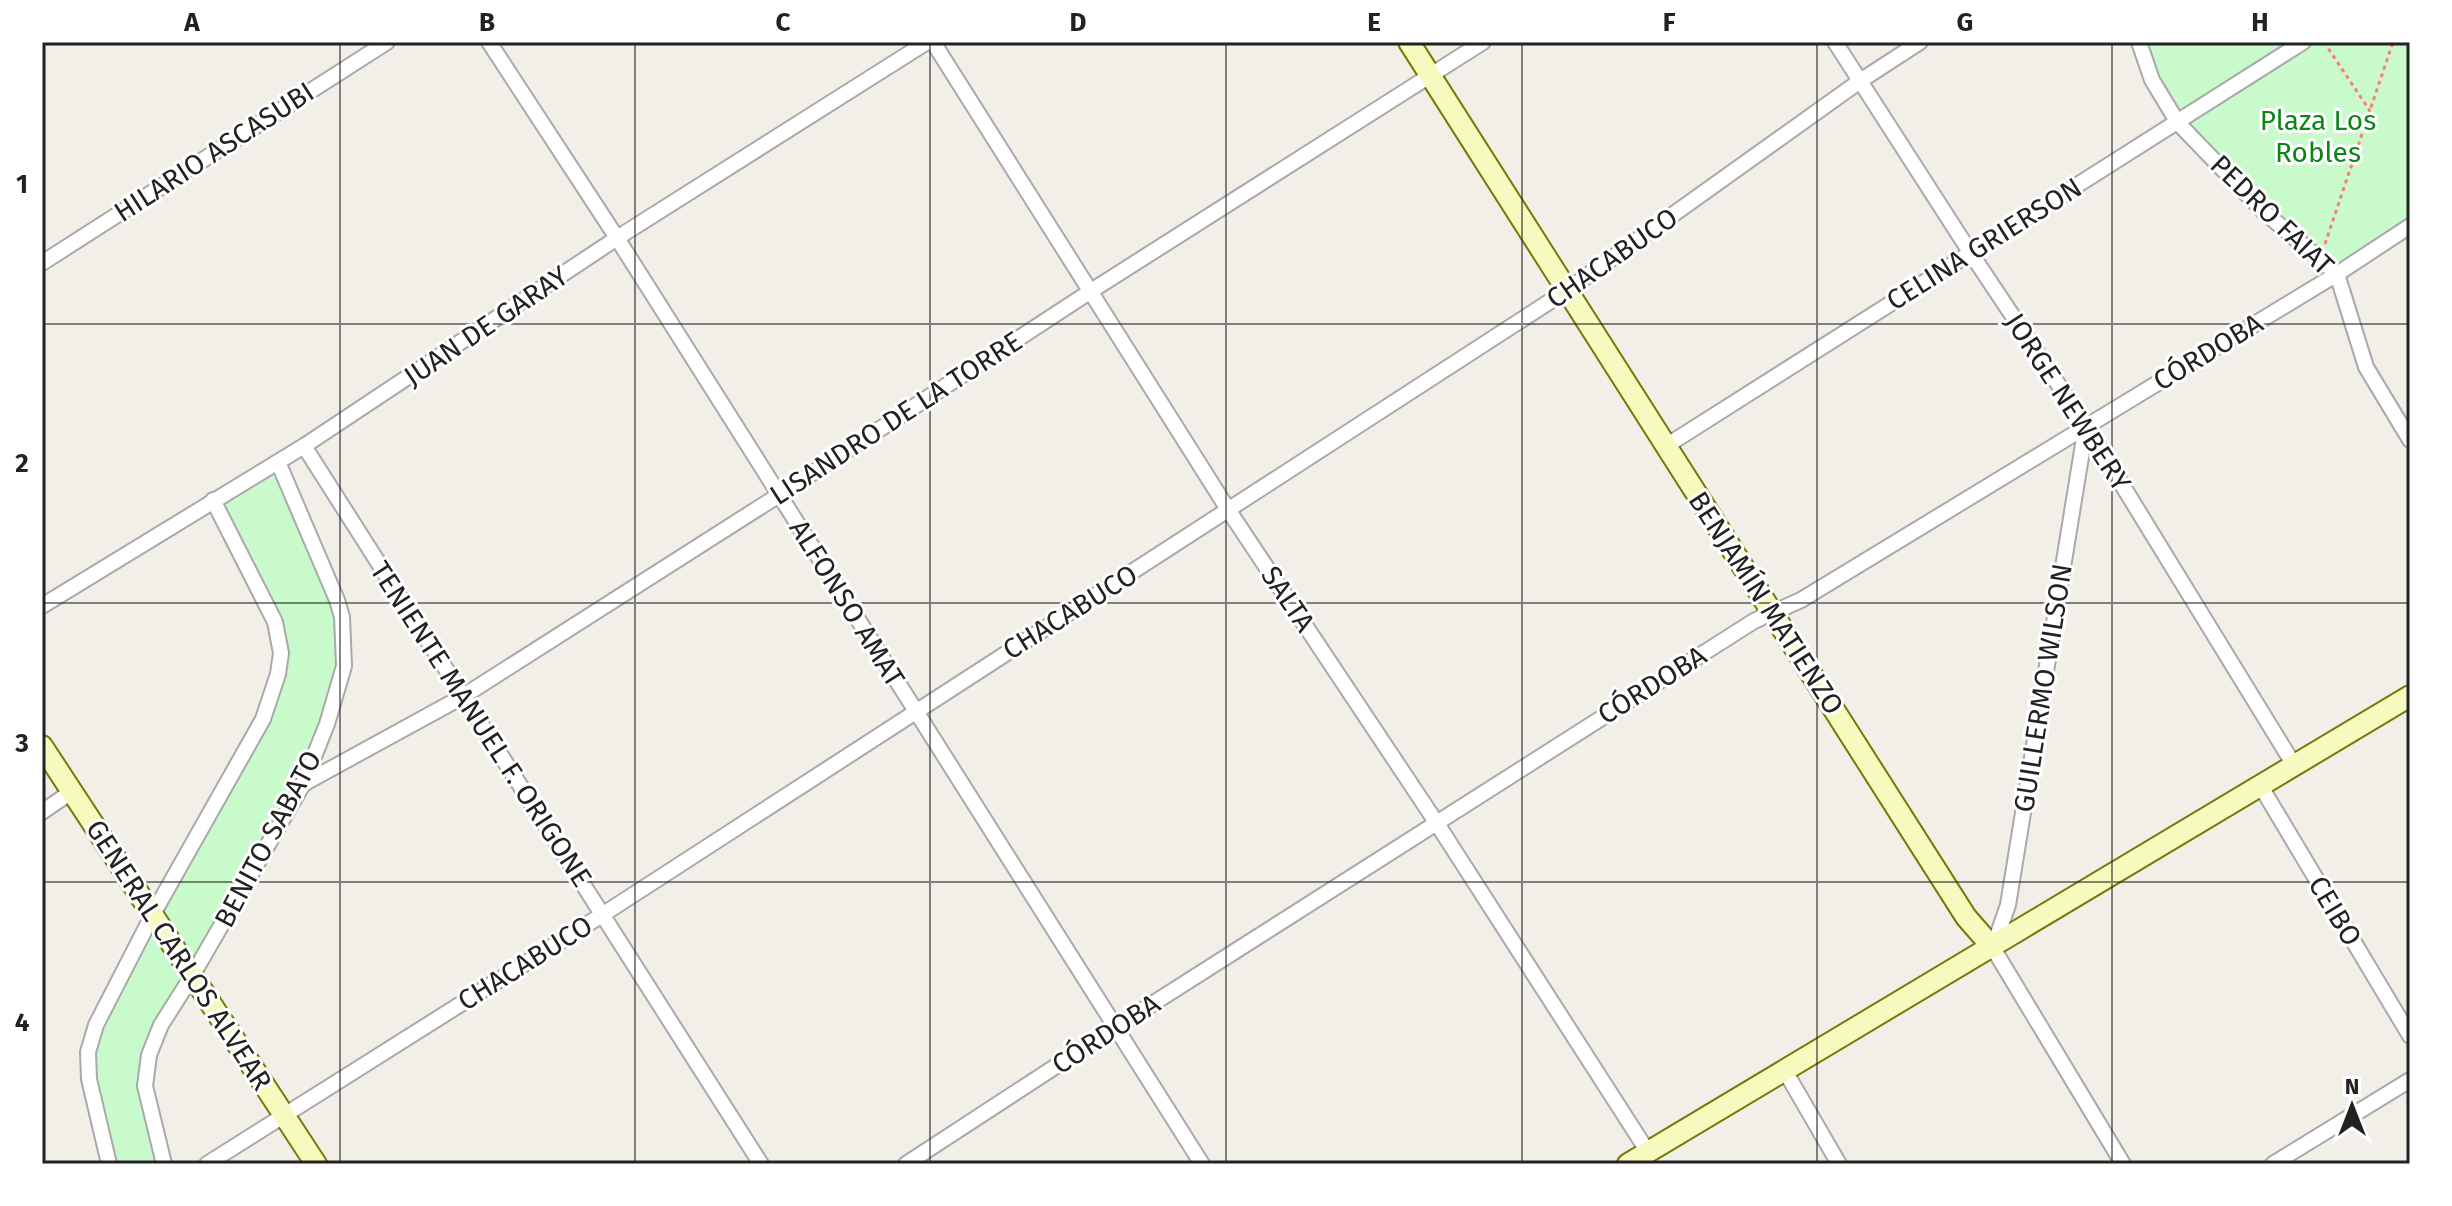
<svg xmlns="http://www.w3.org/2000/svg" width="2452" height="1206" font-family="'Fira Sans',sans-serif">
<rect width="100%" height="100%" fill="#f2efe9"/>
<g fill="#c8facc">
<polygon points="2139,42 2410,42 2410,226 2337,274 2178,123"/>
<polygon points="278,462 334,586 345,646 303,784 161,1025 145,1086 164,1164 109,1164 89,1079 96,1025 274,691 275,622 213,500"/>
</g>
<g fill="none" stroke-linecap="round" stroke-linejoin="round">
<defs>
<g id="street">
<polyline points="489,42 617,238 1202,1164"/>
<polyline points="933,42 1229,511 1436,822 1648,1152"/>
<polyline points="1835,42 1970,252 2086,426 2294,765"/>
<polyline points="2139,42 2152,80 2178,123 2263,211 2337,274 2366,367 2410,440"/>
<polyline points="42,263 387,42"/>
<polyline points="2086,426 2008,905 1993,948 2123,1164"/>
<polyline points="304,446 761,1164"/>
<polyline points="1666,446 2303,42"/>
<polyline points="42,606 304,446 617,238 927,42"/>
<polyline points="303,784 462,697 779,495 1091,291 1483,42"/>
<polyline points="2260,785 2410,1036"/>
<polyline points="42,812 71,792"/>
<polyline points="1785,1071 1839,1164"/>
<polyline points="109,1164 89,1079 88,1052 96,1025 153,914 263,719 278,674 281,653 275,622 213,500"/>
<polyline points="164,1164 145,1086 149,1055 161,1025 192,976 303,784 327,724 344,666 342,617 337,600 278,462"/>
<polyline points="207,1164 602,915 1566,291 1860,81 1920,42"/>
<polyline points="906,1164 1116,1027 1754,621 1801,600 2337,274 2410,226"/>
<polyline points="2273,1164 2410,1080"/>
</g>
<g id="secondary">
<polyline points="1409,42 1966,917 1993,948"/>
<polyline points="42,746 316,1164"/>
<polyline points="1628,1164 2410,696"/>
</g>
</defs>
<use href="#street" stroke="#a9a9a9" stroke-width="18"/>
<use href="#secondary" stroke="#707d05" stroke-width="24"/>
<g stroke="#fa8072" stroke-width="3" stroke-dasharray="4 4" stroke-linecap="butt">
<polyline points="2324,42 2370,111"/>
<polyline points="2325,244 2393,42"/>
</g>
<use href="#street" stroke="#fff" stroke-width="14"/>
<use href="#secondary" stroke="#f7fabf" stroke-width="20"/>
</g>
<path fill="none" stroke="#222" stroke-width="2" stroke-opacity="0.55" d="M340,42V1164M635,42V1164M930,42V1164M1226,42V1164M1522,42V1164M1817,42V1164M2112,42V1164M42,324H2410M42,603H2410M42,882H2410"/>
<g text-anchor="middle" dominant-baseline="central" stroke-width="6" stroke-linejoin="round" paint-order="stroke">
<g font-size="28" fill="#0c8416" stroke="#fff">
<text x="2318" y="120">Plaza Los<tspan x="2318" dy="32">Robles</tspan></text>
</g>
<g font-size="28" fill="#222" stroke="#fff">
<text transform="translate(214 152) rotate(-33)">HILARIO ASCASUBI</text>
<text transform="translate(2272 215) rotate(44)">PEDRO FAIAT</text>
<text transform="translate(1984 244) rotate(-32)">CELINA GRIERSON</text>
<text transform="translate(1612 258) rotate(-35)">CHACABUCO</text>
<text transform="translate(486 326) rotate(-34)">JUAN DE GARAY</text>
<text transform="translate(2208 352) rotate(-31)">CÓRDOBA</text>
<text transform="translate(2068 402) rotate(57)">JORGE NEWBERY</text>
<text transform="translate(896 418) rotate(-33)">LISANDRO DE LA TORRE</text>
<text transform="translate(1288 599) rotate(56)">SALTA</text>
<text transform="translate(847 603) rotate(58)">ALFONSO AMAT</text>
<text transform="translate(1766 603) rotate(57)">BENJAMÍN MATIENZO</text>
<text transform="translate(1070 612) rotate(-32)">CHACABUCO</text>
<text transform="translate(1652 685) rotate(-32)">CÓRDOBA</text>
<text transform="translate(2043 688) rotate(-81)">GUILLERMO WILSON</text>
<text transform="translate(481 724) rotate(57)">TENIENTE MANUEL F. ORIGONE</text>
<text transform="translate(268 839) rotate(-62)">BENITO SABATO</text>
<text transform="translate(2335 911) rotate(59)">CEIBO</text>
<text transform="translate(179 955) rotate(57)">GENERAL CARLOS ALVEAR</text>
<text transform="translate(525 963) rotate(-32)">CHACABUCO</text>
<text transform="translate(1106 1034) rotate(-33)">CÓRDOBA</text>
</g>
</g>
<rect width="2452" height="1206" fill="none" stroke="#ffffff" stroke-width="88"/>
<g transform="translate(2352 1106)" stroke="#ffffff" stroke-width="6" paint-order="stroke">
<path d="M0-6L14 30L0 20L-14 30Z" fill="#222222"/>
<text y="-12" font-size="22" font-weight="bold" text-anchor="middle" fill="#222222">N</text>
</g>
<rect x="44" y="44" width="2364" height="1118" fill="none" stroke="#222" stroke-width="3"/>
<g font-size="26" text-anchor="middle" font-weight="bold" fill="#222">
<text x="192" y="31">A</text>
<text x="487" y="31">B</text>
<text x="783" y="31">C</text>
<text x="1078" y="31">D</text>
<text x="1374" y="31">E</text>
<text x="1669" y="31">F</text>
<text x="1965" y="31">G</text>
<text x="2260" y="31">H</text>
<text x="22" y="193">1</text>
<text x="22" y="472">2</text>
<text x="22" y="752">3</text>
<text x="22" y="1031">4</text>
</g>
</svg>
